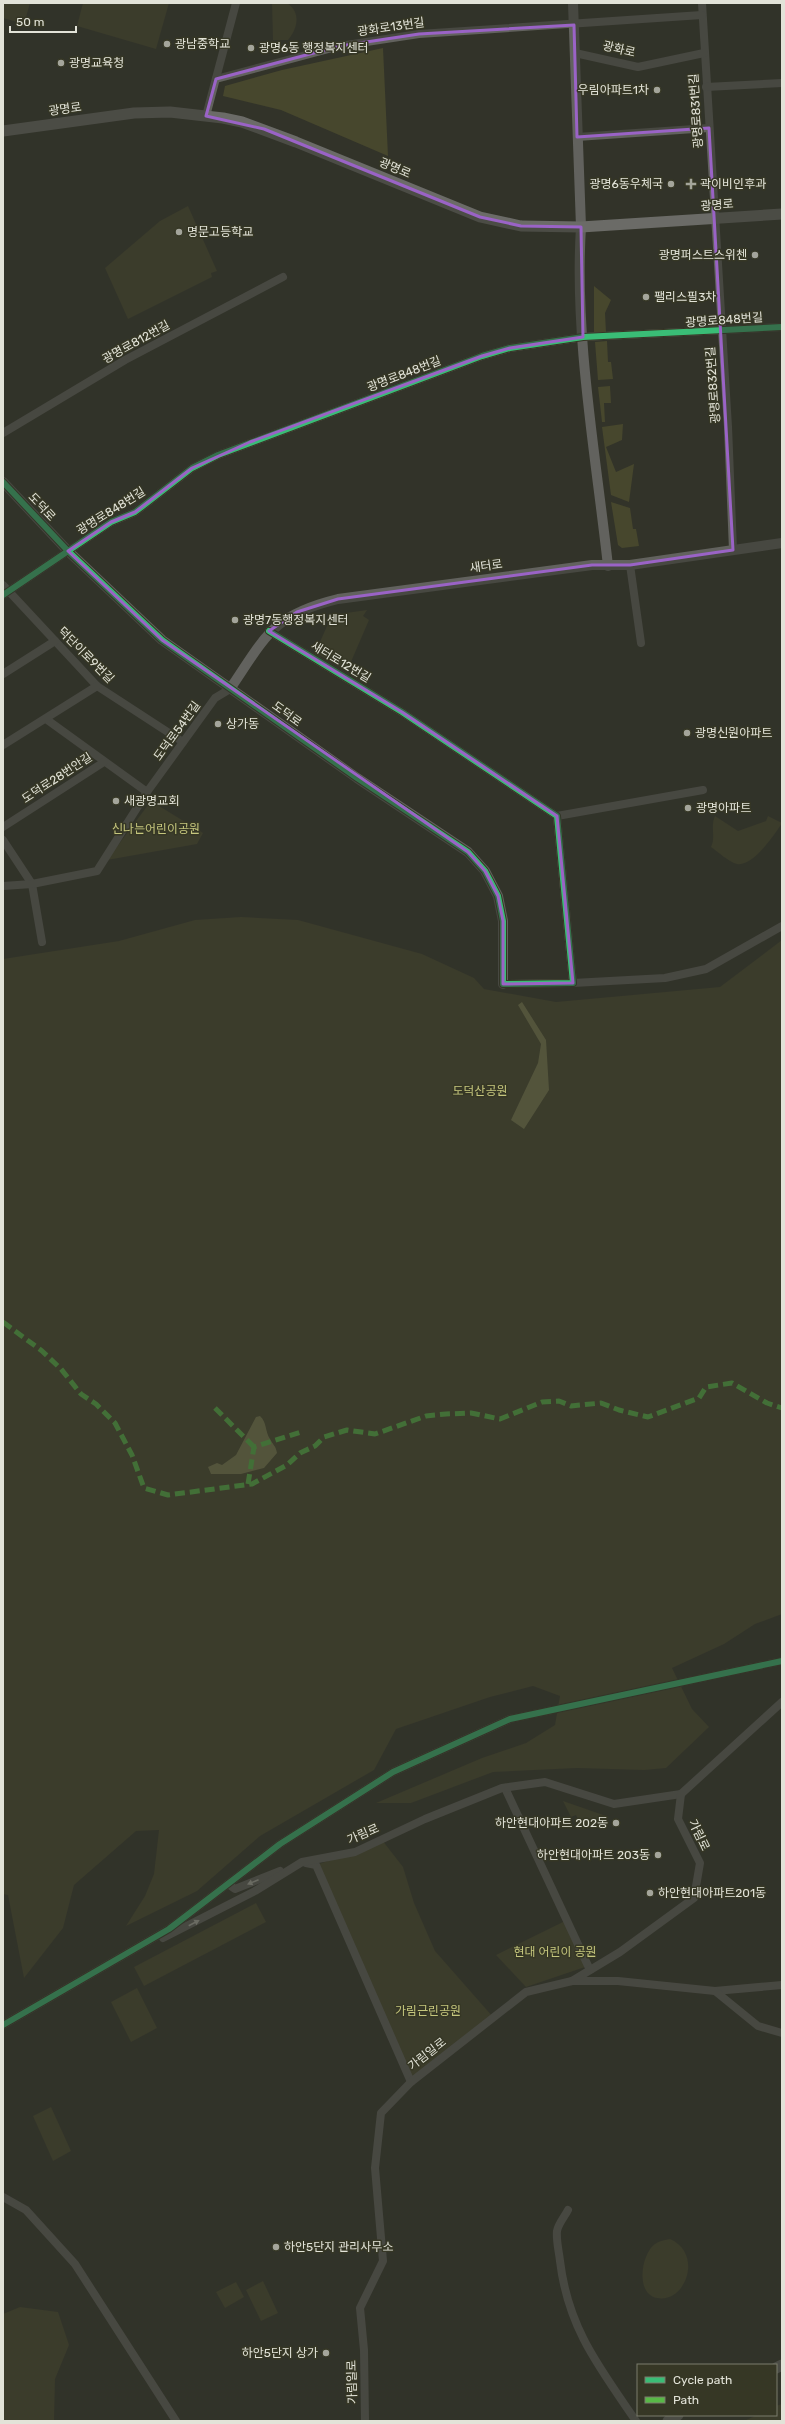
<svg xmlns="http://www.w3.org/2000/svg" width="785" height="2424" font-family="Rubik,'Noto Sans KR',sans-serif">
<rect width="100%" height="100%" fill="#323329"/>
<g fill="#47472d">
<polygon points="3,3 30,3 24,24 3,18"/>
<polygon points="83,3 169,3 156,49 77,26"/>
<path d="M272,3H287C301,12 298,28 288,40H273Z"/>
<polygon points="383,48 388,156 281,110 223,96 225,86 282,70"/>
<polygon points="188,206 217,271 211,273 212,277 128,319 105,268 160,221"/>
<polygon points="594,286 611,300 605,313 606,332 594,332"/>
<polygon points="607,341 608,362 611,362 613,379 598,380 595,342"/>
<polygon points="610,386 611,403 604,403 605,422 602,422 598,387"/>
<polygon points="623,424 622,440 606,447 616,472 634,464 629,502 611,495 602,427"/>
<polygon points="611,502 630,508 633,529 636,529 639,546 622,548 618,545"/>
<polygon points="367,610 363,616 369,620 347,671 315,653 332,615"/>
<polygon points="151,801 203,833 197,844 107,860"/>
<path d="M715,816L738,831L766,821L768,816L782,823C775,834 753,867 737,864C729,862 718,852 711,847C716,837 710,826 715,816Z"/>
<polygon points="241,917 298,920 422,954 474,978 484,989 556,1002 720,987 782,940 782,1614 755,1624 724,1644 672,1668 692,1709 709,1727 666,1768 644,1770 577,1768 493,1772 411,1803 376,1803 482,1758 526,1743 555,1725 560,1696 533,1686 490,1697 396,1729 374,1770 260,1836 197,1891 126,1926 145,1896 154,1874 159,1830 136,1831 74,1885 63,1928 24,1978 8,1895 3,1894 3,959 119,941 195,920"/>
<polygon points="563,1801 609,1817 583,1829 576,1815 571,1817"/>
<polygon points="382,1840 403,1867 414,1903 435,1951 493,2017 411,2082 316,1865 355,1852"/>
<polygon points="256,1903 266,1922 144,1986 134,1967"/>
<polygon points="567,1920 588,1966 526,1987 496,1955"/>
<polygon points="137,1988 157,2028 131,2042 111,2002"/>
<polygon points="51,2107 71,2151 53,2161 33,2116"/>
<path d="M670,2239C704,2254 685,2304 657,2298C635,2294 641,2254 655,2244C659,2241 665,2240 670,2239Z"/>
<polygon points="263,2281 278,2313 261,2321 246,2290"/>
<polygon points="236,2282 244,2297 225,2308 216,2292"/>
<polygon points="20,2307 58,2312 69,2345 55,2379 54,2421 3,2421 3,2314"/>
<polygon points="782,2404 782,2421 744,2421 757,2415 776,2415 776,2406"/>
</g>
<g fill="#7c7c51">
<polygon points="522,1002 546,1040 549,1090 524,1129 511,1120 538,1063 541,1044 518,1005"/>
<path d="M260,1416C267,1422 265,1432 270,1439C273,1445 276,1446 277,1453L264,1468L241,1474H211L208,1467L217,1463L222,1465L236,1455L256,1417Z"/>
</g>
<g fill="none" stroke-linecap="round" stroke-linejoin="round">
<polyline stroke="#4c4d43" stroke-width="8" stroke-dasharray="8 4" stroke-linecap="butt" points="510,1719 782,1661"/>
<g stroke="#62625e" stroke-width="8">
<polyline points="702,3 728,427 733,550"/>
<polyline points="575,53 638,67 704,53"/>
<polyline points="216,79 340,46 419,34 702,15"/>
<polyline points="706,87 782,83"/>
<polyline points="206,116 236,3"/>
<polyline points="577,137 709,128"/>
<polyline points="3,433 125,360 283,277"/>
<polyline points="630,565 641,643"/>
<polyline points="3,585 97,686 183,742"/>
<polyline points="3,595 111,522 135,512 192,468 218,455 482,356 510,348 583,337 782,327"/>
<polyline points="269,631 402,712 557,816 573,983 503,984"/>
<polyline points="3,674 55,641"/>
<polyline points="46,719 147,792"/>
<polyline points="3,745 97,686"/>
<polyline points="557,816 703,790"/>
<polyline points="3,827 104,762"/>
<polyline points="3,840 32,884 42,942"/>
<polyline points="3,886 32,884 97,871 147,792 215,698 230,689"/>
<polyline points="573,983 665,978 706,969 782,926"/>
<polyline points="505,1788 590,1970"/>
<polyline points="306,1863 316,1865 411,2082"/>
<polyline points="228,1884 235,1889 280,1871"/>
<polyline points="163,1938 255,1891 302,1862 355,1852 425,1819 502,1788 545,1782 614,1804 681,1794"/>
<polyline points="572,1981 620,1952 694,1898 700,1863 678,1819 681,1794 782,1702"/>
<polyline points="715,1991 782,1985"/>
<polyline points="3,2025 169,1929 280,1844 393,1772 510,1719"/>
<polyline points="3,2197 26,2210 75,2264 176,2421"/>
<path d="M568,2210C565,2216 558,2224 557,2231C556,2240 559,2252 560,2261C568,2328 599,2367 636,2421"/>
<polyline points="365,2421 364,2350 360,2308 383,2261 375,2168 381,2113 411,2082 526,1992 572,1981 618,1981 715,1991 758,2026 782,2033"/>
</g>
<g stroke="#62625e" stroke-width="10">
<path d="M573,3L581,227C574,337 596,456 608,566"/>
<polyline points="3,482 68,551 162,640 357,778 468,852 485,871 498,896 503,921 503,984"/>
<path d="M230,689C266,636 272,615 338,599L592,565H630L782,543"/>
</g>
<g stroke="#6b6b67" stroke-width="11">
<polyline points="3,131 134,113 170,112 223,118 242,122 296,142 480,217 521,226 581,227 782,214"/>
<polyline points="776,2368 782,2365"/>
<polyline points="668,2421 678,2415"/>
</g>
<g stroke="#58b947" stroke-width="5" stroke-dasharray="10 5" stroke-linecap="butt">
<polyline points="3,1322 42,1351 61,1369 81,1394 96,1404 115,1423 132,1455 144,1488 168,1495 252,1484 287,1465 300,1453 315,1446 324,1437 347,1430 375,1434 426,1416 446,1414 471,1413 500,1419 542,1402 559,1401 571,1406 601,1403 619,1410 648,1417 699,1398 706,1387 732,1383 767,1403 782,1408"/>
<polyline points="215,1408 254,1447"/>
<polyline points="248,1484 254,1447 304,1431"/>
</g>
<defs>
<g id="cycleway">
<polyline points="3,482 68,551 162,640 357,778 468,852 485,871 498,896 503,921 503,984 573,983 557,816 402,712 269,631"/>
<polyline points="3,595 111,522 135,512 192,468 218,455 482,356 510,348 583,337 782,327"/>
<polyline points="3,2025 169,1929 280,1844 393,1772 510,1719 782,1661"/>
</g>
</defs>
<use href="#cycleway" stroke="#363725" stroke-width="8"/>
<use href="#cycleway" stroke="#3abd76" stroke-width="6"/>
</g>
<defs><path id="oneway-solid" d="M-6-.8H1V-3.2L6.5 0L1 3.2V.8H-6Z"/></defs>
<g fill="#afafa7">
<use href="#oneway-solid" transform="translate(253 1882) rotate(158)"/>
<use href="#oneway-solid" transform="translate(194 1923) rotate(-28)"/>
</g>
<path d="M0 0H785V2424H0ZM574,25L577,137L709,128L733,550L630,565H592L338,599L297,612L269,631L402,712L557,816L573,983L503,984V921L498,896L485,871L468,852L162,640L68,551L111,522L135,512L192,468L250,442L482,356L510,348L583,337L581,227L521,226L480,217L264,129L206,116L216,79L340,46L419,34Z" fill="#323329" fill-opacity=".55" fill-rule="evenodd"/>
<path fill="none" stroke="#9a63c6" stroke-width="3" stroke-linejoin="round" d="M574,25L577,137L709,128L733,550L630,565H592L338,599L297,612L269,631L402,712L557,816L573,983L503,984V921L498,896L485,871L468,852L162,640L68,551L111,522L135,512L192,468L250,442L482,356L510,348L583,337L581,227L521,226L480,217L264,129L206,116L216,79L340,46L419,34Z"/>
<g fill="#a4a59b" stroke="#363725" stroke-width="1.5">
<circle cx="167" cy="44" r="4"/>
<circle cx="251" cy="48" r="4"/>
<circle cx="61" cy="63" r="4"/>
<circle cx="657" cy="90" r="4"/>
<circle cx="671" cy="184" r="4"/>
<path d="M689 178h4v4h4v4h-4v4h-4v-4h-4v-4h4z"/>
<circle cx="179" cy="232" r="4"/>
<circle cx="755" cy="255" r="4"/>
<circle cx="646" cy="297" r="4"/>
<circle cx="235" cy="620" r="4"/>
<circle cx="218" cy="724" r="4"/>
<circle cx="687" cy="733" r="4"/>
<circle cx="116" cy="801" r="4"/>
<circle cx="688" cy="808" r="4"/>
<circle cx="616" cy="1823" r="4"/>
<circle cx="658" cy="1855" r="4"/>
<circle cx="650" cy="1893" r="4"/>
<circle cx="276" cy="2247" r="4"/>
<circle cx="326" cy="2353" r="4"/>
</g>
<g text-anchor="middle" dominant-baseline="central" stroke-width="3" stroke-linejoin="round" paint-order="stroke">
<g font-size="12" fill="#e2e3d8" stroke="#363725">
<text transform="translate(391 27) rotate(-8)">광화로13번길</text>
<text transform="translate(619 49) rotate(13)">광화로</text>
<text transform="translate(65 109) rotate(-8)">광명로</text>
<text transform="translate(696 111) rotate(-94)">광명로831번길</text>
<text transform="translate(395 168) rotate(23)">광명로</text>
<text transform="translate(717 205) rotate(-4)">광명로</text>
<text transform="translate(724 320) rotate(-4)">광명로848번길</text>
<text transform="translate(136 342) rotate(-29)">광명로812번길</text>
<text transform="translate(404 374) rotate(-21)">광명로848번길</text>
<text transform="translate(713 385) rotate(-94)">광명로832번길</text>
<text transform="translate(42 507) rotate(47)">도덕로</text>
<text transform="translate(111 511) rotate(-32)">광명로848번길</text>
<text transform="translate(486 566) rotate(-8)">새터로</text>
<text transform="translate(86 655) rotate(45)">덕단이로9번길</text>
<text transform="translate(341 662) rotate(31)">새터로12번길</text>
<text transform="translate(287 714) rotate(36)">도덕로</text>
<text transform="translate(177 731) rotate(-54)">도덕로54번길</text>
<text transform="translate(57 778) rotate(-33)">도덕로28번안길</text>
<text transform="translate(363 1834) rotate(-23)">가림로</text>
<text transform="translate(699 1835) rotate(64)">가림로</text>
<text transform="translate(427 2054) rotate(-38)">가림일로</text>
<text transform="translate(352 2382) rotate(-91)">가림일로</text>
</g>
<g font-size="12" fill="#e2e3d8" stroke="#363725" text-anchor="start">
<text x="175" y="44">광남중학교</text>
<text x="259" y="48">광명6동 행정복지센터</text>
<text x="69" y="63">광명교육청</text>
<text x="649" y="90" text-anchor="end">우림아파트1차</text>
<text x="663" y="184" text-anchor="end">광명6동우체국</text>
<text x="700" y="184">곽이비인후과</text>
<text x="187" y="232">명문고등학교</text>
<text x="747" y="255" text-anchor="end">광명퍼스트스위첸</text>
<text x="654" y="297">팰리스필3차</text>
<text x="243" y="620">광명7동행정복지센터</text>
<text x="226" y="724">상가동</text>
<text x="695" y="733">광명신원아파트</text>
<text x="124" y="801">새광명교회</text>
<text x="696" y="808">광명아파트</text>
<text x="608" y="1823" text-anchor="end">하안현대아파트 202동</text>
<text x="650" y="1855" text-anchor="end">하안현대아파트 203동</text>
<text x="658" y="1893">하안현대아파트201동</text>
<text x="284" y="2247">하안5단지 관리사무소</text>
<text x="318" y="2353" text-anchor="end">하안5단지 상가</text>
</g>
<g font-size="12" fill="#c5c67d" stroke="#363725">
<text x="156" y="829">신나는어린이공원</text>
<text x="480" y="1091">도덕산공원</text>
<text x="555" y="1952">현대 어린이 공원</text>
<text x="428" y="2011">가림근린공원</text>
</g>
</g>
<rect width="785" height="2424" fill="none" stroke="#e2e3d8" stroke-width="8"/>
<rect x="637" y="2364" width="140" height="52" fill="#363725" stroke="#7b7c6d"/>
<rect x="645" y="2377" width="20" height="6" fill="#3abd76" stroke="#7b7c6d"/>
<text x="673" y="2384" font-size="12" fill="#e2e3d8">Cycle path</text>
<rect x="645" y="2397" width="20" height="6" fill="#58b947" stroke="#7b7c6d"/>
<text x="673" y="2404" font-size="12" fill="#e2e3d8">Path</text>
<path d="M10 26v6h66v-6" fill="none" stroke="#e2e3d8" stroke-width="2"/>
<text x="16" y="26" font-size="12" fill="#e2e3d8" stroke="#363725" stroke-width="3" paint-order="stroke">50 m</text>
</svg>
